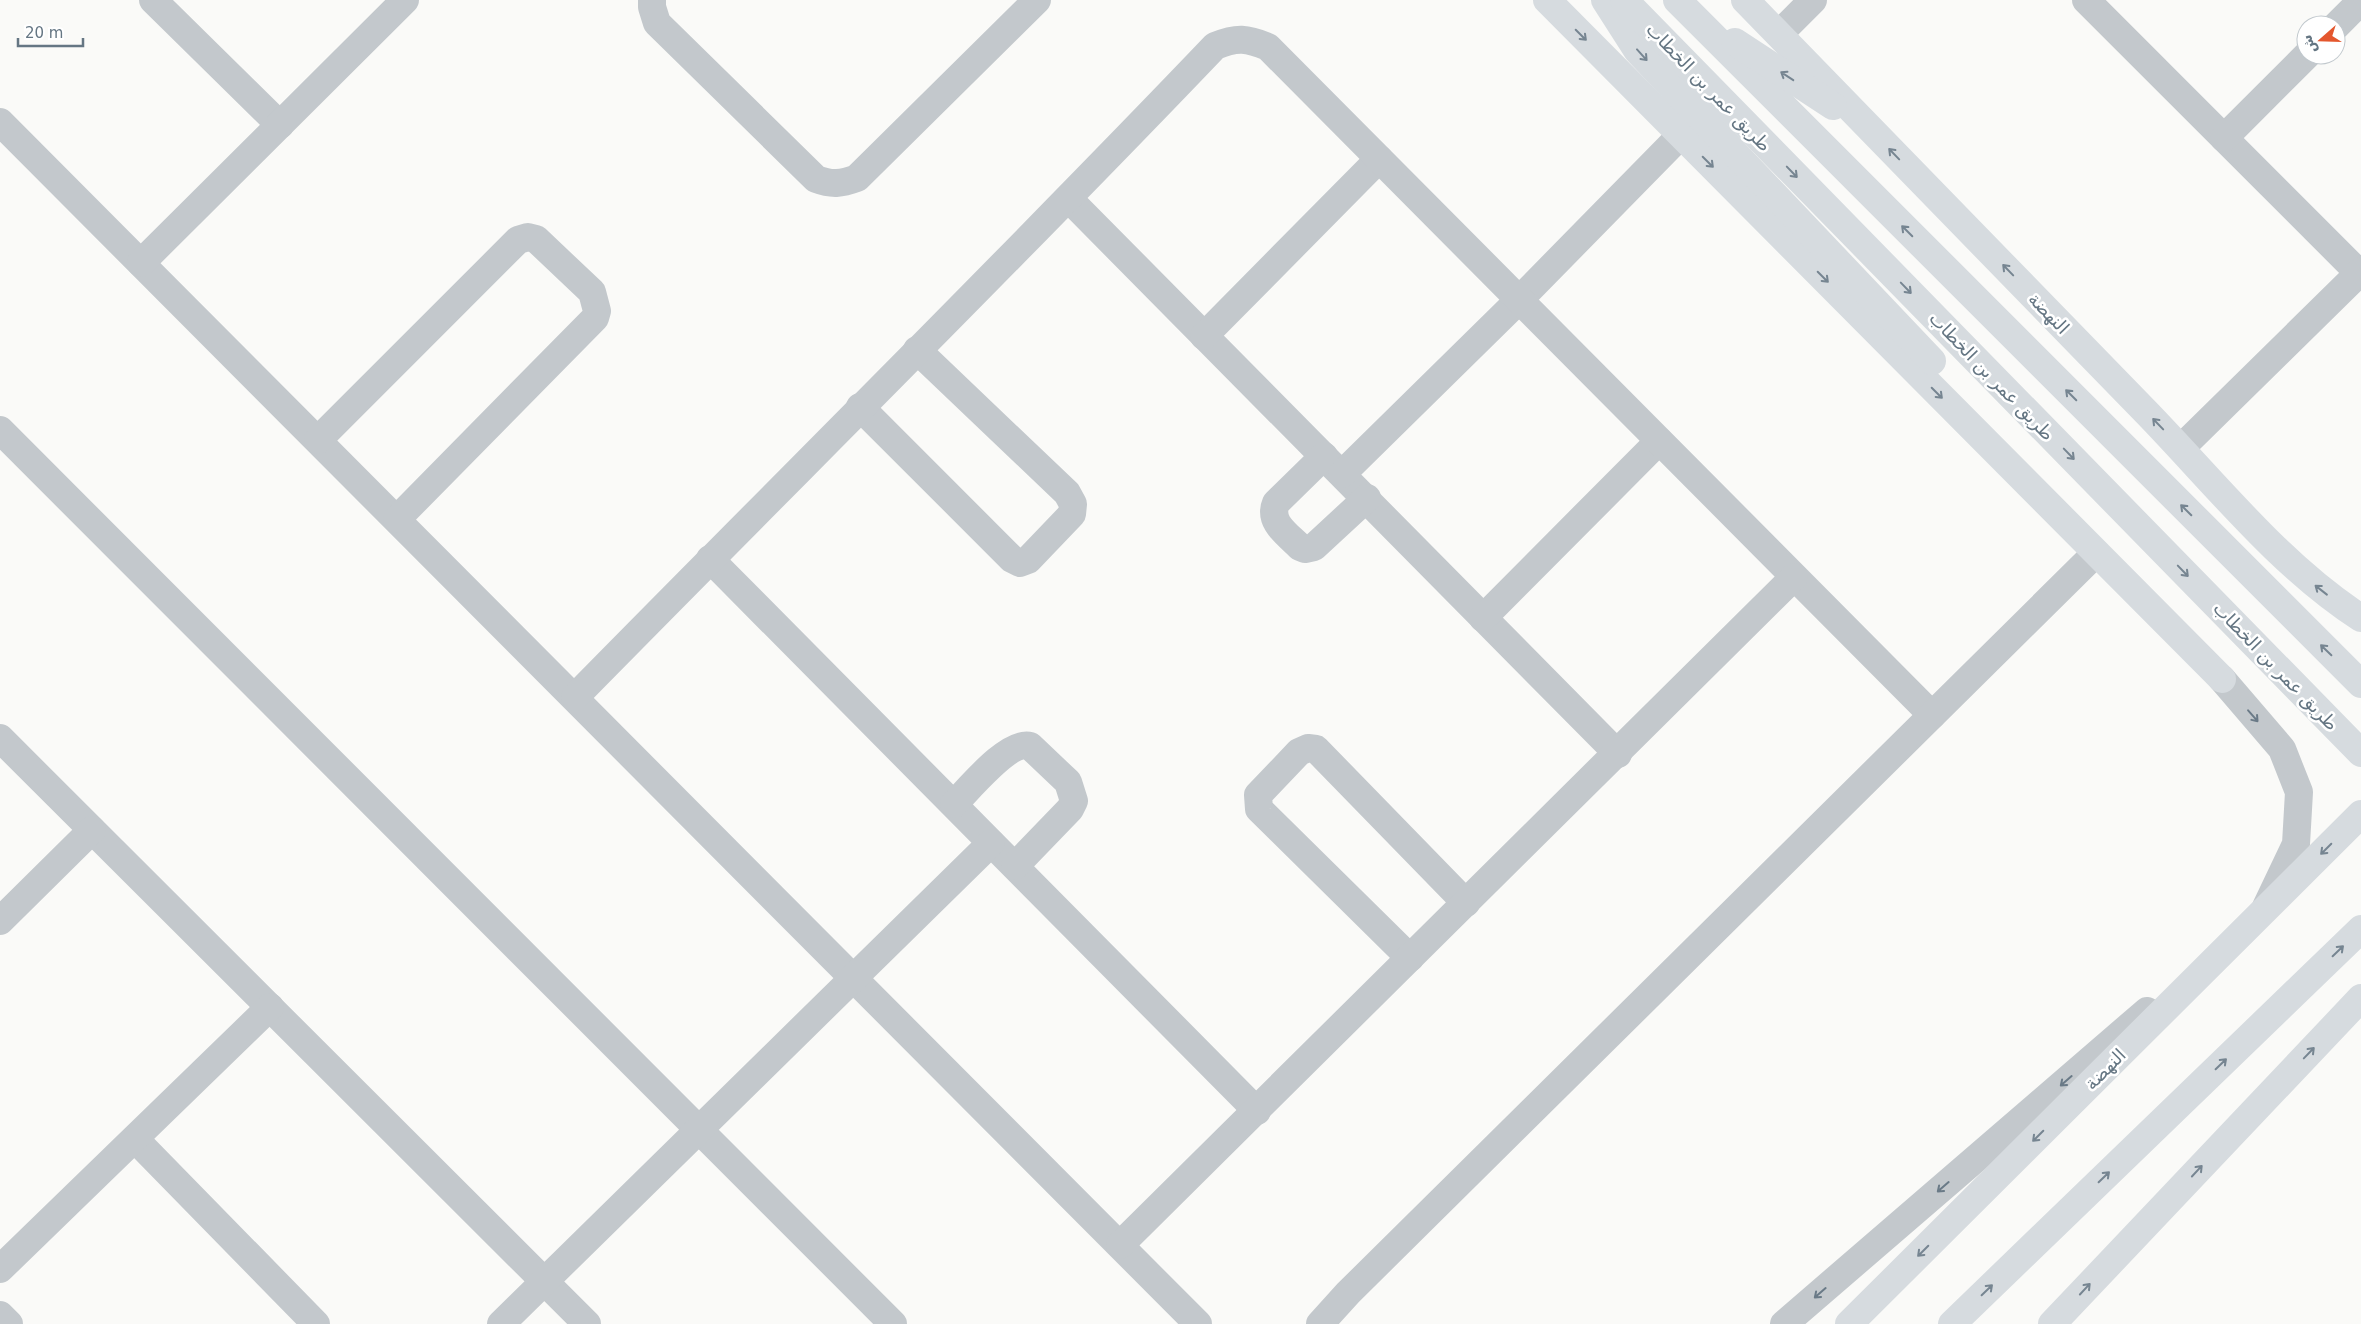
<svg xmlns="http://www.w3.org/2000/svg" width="2361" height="1324" font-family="'DejaVu Sans',Cairo,sans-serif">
<rect width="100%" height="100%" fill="#fafaf8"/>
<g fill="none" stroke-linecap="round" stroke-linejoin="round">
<g stroke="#c3c8cc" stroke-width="28">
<polyline points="153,0 280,125"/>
<path d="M652,0V7L657,23L816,179C832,185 841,184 857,178L1037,0"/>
<polyline points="2086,0 2359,273"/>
<polyline points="2336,26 2361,1"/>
<polyline points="1779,34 1813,0"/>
<polyline points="0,122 1198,1324"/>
<polyline points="2224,138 2307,55"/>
<polyline points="1069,199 1618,754"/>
<polyline points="141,263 405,0"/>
<polyline points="1204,336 1379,159"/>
<polyline points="860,407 1012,559 1020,563 1028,560 1072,514 1073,504 1067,493 917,350"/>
<polyline points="0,430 893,1324"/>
<polyline points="318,440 518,240 528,237 536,239 592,292 597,311 595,318 397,519"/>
<polyline points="2181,448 2361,271"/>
<path d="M1324,456L1276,503C1268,522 1287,534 1300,547L1305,549L1314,547L1367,498"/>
<polyline points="1342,474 1520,299 1681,135"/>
<polyline points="710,559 1257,1111"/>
<polyline points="1483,618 1659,441"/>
<polyline points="2222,679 2282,749 2299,792 2296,844 2266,907"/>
<path d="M575,697C788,480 1005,266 1215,46C1237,37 1247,38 1268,47L1932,715"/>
<polyline points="0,738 587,1324"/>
<path d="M954,804C969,789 1009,740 1030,746L1068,782L1074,801L1070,809L1015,866"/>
<polyline points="0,921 92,830"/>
<polyline points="1410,958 1259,809 1258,795 1299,752 1308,748 1316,749 1466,903"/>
<polyline points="135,1139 316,1324"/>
<polyline points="1120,1245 1794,577"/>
<polyline points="0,1269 270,1007"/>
<polyline points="0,1315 9,1324"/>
<polyline points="501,1324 991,843"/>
<polyline points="1320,1324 1348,1293 2096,553"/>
<polyline points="1784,1324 2147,1011"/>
</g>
<g stroke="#d6dbdf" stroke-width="28">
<polyline points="1547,0 2222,679"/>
<polyline points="1605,0 1637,50 1932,361"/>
<polyline points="1624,0 2361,753"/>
<polyline points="1677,0 2361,684"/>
<path d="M1745,0C1879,137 2012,275 2146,412C2214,482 2279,565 2361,618"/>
<polyline points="1735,42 1833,106"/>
<polyline points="1849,1324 2361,814"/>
<polyline points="1952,1324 2361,929"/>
<polyline points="2052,1324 2361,998"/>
</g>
</g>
<defs><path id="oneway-shaft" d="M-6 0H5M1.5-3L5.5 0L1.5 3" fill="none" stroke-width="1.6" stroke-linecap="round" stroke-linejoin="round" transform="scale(1.25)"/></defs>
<g stroke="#768591">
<use href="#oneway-shaft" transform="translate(1581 35) rotate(45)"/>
<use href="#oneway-shaft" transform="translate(1642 55) rotate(48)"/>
<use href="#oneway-shaft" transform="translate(1787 76) rotate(-147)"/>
<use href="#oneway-shaft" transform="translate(1894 154) rotate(-134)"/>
<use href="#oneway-shaft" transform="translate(1708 162) rotate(45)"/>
<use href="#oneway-shaft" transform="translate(1792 172) rotate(46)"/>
<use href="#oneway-shaft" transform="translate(1907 231) rotate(-135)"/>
<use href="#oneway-shaft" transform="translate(2008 270) rotate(-134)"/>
<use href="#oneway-shaft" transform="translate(1823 277) rotate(45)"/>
<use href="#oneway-shaft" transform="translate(1906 288) rotate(46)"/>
<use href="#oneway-shaft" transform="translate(1937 393) rotate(45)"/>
<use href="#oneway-shaft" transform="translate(2071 395) rotate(-135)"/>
<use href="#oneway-shaft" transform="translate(2158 424) rotate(-134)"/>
<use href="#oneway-shaft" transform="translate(2069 454) rotate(46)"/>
<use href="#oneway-shaft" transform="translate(2186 510) rotate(-135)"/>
<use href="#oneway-shaft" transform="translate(2183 571) rotate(46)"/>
<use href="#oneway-shaft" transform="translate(2321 590) rotate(-142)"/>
<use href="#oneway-shaft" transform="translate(2326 650) rotate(-136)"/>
<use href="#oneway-shaft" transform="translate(2326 849) rotate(135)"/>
<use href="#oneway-shaft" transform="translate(2338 951) rotate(-44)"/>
<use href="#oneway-shaft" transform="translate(2309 1053) rotate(-46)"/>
<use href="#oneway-shaft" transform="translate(2221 1064) rotate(-44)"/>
<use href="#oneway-shaft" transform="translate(2038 1136) rotate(135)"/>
<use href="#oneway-shaft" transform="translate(2197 1171) rotate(-47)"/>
<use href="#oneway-shaft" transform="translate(2104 1177) rotate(-44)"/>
<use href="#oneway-shaft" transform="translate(1923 1251) rotate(135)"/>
<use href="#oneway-shaft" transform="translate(2085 1289) rotate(-47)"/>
<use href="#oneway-shaft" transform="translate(1987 1290) rotate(-44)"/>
</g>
<g stroke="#6a7a87">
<use href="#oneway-shaft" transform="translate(2253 716) rotate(49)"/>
<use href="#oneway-shaft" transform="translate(2066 1081) rotate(139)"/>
<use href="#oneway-shaft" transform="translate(1943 1187) rotate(139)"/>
<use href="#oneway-shaft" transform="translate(1820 1293) rotate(139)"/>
</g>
<g text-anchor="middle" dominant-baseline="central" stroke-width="5" stroke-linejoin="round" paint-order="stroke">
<g font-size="18" fill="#657683" stroke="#fff">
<text transform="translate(1709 87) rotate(46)">طريق عمر بن الخطاب</text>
<text transform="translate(2049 313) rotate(46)">النهضة</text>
<text transform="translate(1992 376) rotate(46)">طريق عمر بن الخطاب</text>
<text transform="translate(2276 666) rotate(46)">طريق عمر بن الخطاب</text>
<text transform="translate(2105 1069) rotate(-45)">النهضة</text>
</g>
</g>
<g transform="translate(2321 40) rotate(250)"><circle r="24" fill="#ffffff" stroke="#c1c8cd"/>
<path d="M0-4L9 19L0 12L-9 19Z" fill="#e4572e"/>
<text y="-8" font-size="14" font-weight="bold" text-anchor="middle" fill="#657683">ش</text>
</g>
<path d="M18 38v8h65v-8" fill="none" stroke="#657683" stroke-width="2.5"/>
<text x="25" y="38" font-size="15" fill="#657683" stroke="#ffffff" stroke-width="4" paint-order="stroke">20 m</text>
</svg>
